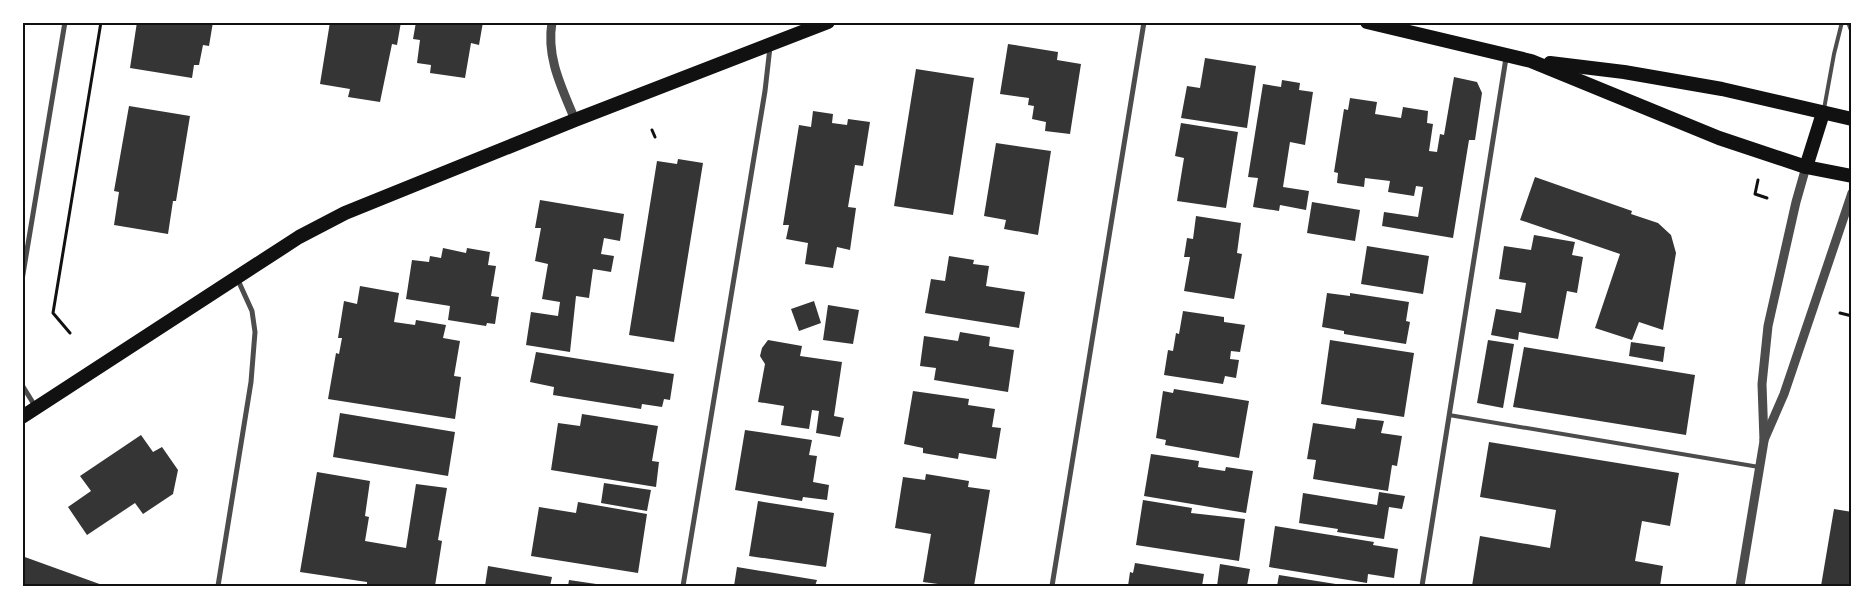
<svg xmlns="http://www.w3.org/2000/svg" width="1874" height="609" font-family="'Titillium Web',sans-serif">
<rect width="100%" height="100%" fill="#fff"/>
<g fill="#353535">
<polygon points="137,22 213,22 209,46 203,45 199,65 194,65 192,78 130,68"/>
<polygon points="330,22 401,22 397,45 392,44 380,102 348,97 350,89 320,84"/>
<polygon points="416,22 483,22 479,45 471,43 465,78 430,73 431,65 417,63 420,40 413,39"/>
<polygon points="1008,44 1058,52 1057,60 1081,64 1070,134 1045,131 1046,122 1032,119 1034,106 1028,105 1029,98 1000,94"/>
<polygon points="1205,58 1256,66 1247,128 1181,118 1187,86 1200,88"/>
<polygon points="916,69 974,78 953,215 894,206"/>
<polygon points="1454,77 1477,82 1482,93 1475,140 1469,140 1453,238 1382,226 1384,212 1418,217 1423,187 1416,186 1414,196 1388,192 1390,181 1365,178 1364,187 1337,183 1338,173 1334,172 1344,109 1348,110 1350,98 1377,102 1375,114 1401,118 1403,107 1428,111 1427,123 1433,124 1429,151 1437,152 1440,134 1444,135"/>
<polygon points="1282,80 1300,83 1299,90 1313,92 1305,145 1290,142 1283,187 1309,191 1306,210 1280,205 1279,211 1253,207 1258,178 1248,177 1263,84 1281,87"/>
<polygon points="129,106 190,116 176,201 173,201 168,234 114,225 119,192 114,191"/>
<polygon points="813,111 833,114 832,123 847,125 848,119 870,122 863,166 855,165 848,207 856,208 850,250 837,247 833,268 805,264 808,243 786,239 789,225 783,225 799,125 811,127"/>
<polygon points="1181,123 1238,132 1226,208 1177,201 1184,158 1175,156"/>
<polygon points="996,143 1051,151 1038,235 1004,229 1006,220 984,216"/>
<polygon points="678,159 703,163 674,342 629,335 657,161 677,164"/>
<polygon points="1535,177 1632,211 1631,214 1658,223 1671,235 1676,253 1663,330 1639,322 1632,340 1595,328 1620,254 1520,220"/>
<polygon points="540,200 624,214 620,241 604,238 601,254 614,256 611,272 593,269 589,298 576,296 570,352 526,345 531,312 558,316 560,302 542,299 548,264 535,261 541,228 535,228"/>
<polygon points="1312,202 1360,210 1355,241 1307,233"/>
<polygon points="1196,216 1241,223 1237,253 1242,254 1234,299 1184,291 1190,257 1184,257 1187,238 1193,239"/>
<polygon points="1534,235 1575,242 1572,255 1583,257 1577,293 1567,291 1558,339 1519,332 1518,340 1491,335 1496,309 1521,313 1526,283 1499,279 1504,246 1531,250"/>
<polygon points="1367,246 1429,256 1423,294 1361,284"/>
<polygon points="443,248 466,253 467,248 490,252 488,265 496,266 491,296 499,297 495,324 487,323 486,326 448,320 450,306 406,299 412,260 429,262 430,256 441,258"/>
<polygon points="949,256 974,260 973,264 989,266 986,286 1025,292 1019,328 925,313 931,279 945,281"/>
<polygon points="360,286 399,293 394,322 415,325 416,320 446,325 443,338 460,341 454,376 461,377 455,419 328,399 336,353 339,354 342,338 338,338 344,301 357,304"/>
<polygon points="1327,293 1350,296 1350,293 1409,302 1406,321 1410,322 1406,344 1344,334 1344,331 1322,327"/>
<polygon points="814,301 821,323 799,331 791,309"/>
<polygon points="828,305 859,310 853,344 823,340"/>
<polygon points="1183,311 1224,317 1224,322 1245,325 1240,352 1231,351 1230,359 1239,360 1236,378 1225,376 1223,384 1164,375 1168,350 1173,351 1176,333 1179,334"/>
<polygon points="960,332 990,337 989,346 1014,350 1008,392 934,380 936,368 920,366 924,336 958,341"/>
<polygon points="768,340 802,346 800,356 842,362 834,416 844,418 840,437 816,433 819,411 812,410 809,429 781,425 784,406 758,402 765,364 760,356 762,348"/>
<polygon points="1330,340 1414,353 1404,417 1321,404"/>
<polygon points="1488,340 1514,344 1503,408 1477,403"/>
<polygon points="1631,342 1665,347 1663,362 1629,356"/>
<polygon points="1524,347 1695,375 1686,435 1513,407"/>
<polygon points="536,352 674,374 670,400 664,399 662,407 642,404 641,409 553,395 554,387 530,382"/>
<polygon points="1174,389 1249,401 1239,458 1165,445 1166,440 1156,438 1163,391 1173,393"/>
<polygon points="913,391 969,399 968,405 995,409 992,427 1001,428 996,459 959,453 958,459 923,453 923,448 904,444"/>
<polygon points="340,413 455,432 448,476 333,457"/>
<polygon points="582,414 658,426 652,461 659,462 656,487 551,470 558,423 580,426"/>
<polygon points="1357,418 1384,421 1381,433 1402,436 1397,466 1392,465 1388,491 1313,479 1316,460 1307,459 1313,423 1355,429"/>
<polygon points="745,430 812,440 809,455 817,456 813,482 829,485 827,500 803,497 802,501 735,490"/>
<polygon points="141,435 153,452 162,447 178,470 173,494 143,514 135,503 87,535 68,507 91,491 80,476"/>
<polygon points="1489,442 1679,473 1670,526 1642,521 1635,561 1663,566 1660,586 1472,586 1480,536 1550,548 1556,510 1480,497"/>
<polygon points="1151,454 1199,461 1198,467 1225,471 1226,467 1253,471 1246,513 1144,496"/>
<polygon points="317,472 370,481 365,516 369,517 365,541 406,548 416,484 447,488 438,540 442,541 435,586 367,586 367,582 300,572"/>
<polygon points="926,474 969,481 968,487 990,490 974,586 953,586 923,582 931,534 895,528 903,477 925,480"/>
<polygon points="604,483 651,490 647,511 601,503"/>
<polygon points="1379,492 1405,496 1402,509 1389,507 1384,539 1337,532 1338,529 1299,523 1303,493 1377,505"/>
<polygon points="1143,500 1192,508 1191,513 1245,519 1239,561 1136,545"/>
<polygon points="758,501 834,513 826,567 749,556"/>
<polygon points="578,502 647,514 638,573 531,556 539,507 576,513"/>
<polygon points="1834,509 1852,512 1852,586 1821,586"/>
<polygon points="1275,526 1374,542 1373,545 1398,549 1394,578 1368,574 1367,583 1269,567"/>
<polygon points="22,556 105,586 22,586"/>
<polygon points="1135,563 1204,574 1202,586 1128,586 1130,572 1133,573"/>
<polygon points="1220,564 1250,569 1247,586 1217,586"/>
<polygon points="488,566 552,577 550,586 485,586"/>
<polygon points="737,567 817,580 815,586 734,586"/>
<polygon points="1279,575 1342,585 1342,586 1277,586"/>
<polygon points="569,580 603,585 603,586 568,586"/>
</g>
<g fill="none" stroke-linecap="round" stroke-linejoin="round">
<g stroke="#111" stroke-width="3">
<polyline points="22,23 23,22"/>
<polyline points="652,130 655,137"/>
<polyline points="1758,180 1755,194 1767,198"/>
<polyline points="1840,313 1852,316"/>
<polyline points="70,333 53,313 101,22"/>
</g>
<g stroke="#4c4c4c" stroke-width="4">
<polyline points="1848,22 1852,33"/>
<polyline points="1824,109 1834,54 1842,22"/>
<polyline points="1449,415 1759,467"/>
</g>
<g stroke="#4c4c4c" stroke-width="5">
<polyline points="22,280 65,22"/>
<polyline points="22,385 35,406"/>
<polyline points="218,586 251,382 255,332 252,311 237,278"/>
<polyline points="683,586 765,91 770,47"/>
<polyline points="1052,586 1144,22"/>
<polyline points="1422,586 1506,58"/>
</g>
<g stroke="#4c4c4c" stroke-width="9">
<path d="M552,22C546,58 562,88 575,120"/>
<polyline points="1764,440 1784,394 1852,193"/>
<polyline points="1740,586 1764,441 1762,384 1768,326 1796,202 1806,167"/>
</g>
<g stroke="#111" stroke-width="14">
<polyline points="1367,22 1531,61 1719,138 1806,167 1852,176"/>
<polyline points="1550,63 1624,72 1722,89 1852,119"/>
<polyline points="1806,167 1823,113"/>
<polyline points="22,417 299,237 345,213 575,120 828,22"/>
</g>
</g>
<rect width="1874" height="609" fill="none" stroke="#ffffff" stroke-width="48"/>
<rect x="24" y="24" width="1826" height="561" fill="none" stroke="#111" stroke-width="2"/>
</svg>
